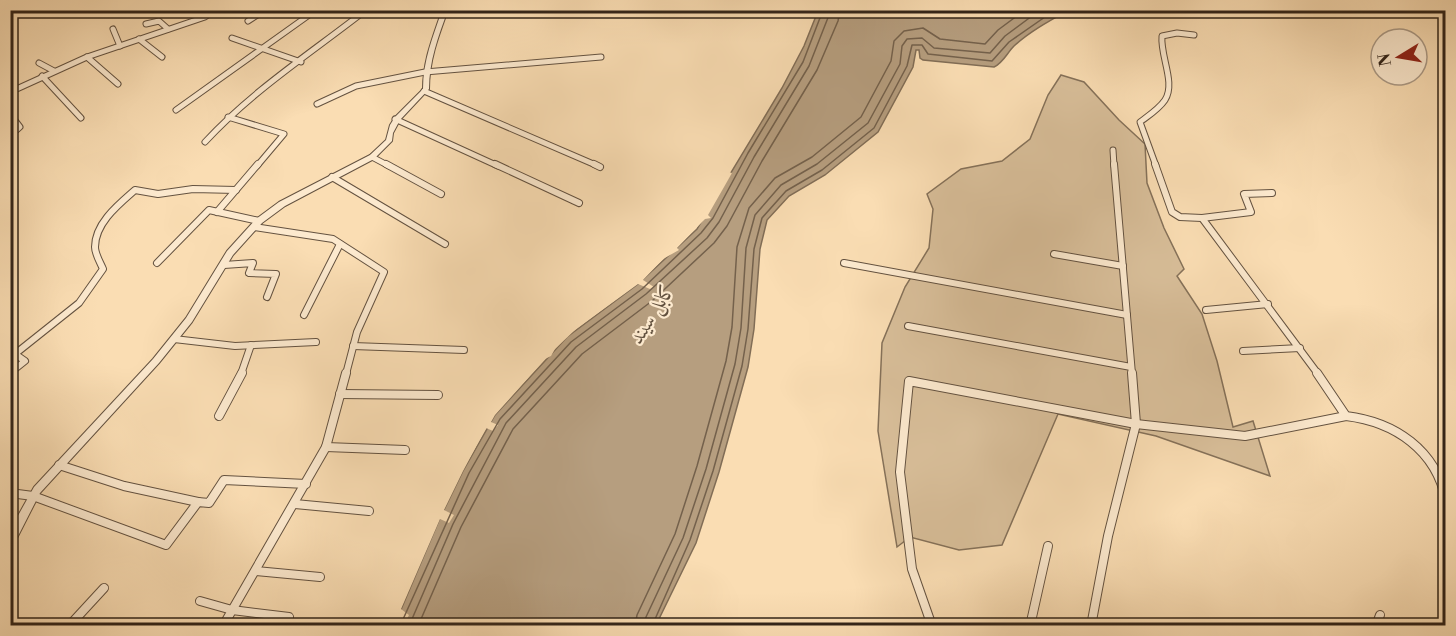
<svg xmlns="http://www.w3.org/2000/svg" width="1456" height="636" font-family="'Libre Bodoni',Amiri,serif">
<rect width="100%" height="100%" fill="#faddb3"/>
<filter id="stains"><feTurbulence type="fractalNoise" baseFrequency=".00333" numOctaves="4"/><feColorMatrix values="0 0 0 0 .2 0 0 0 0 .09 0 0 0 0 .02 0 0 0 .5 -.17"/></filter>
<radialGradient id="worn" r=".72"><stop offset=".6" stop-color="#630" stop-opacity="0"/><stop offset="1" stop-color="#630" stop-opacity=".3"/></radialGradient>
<polygon fill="#d8be99" stroke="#857159" stroke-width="1.5" points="1061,75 1084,82 1119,120 1145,144 1147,183 1164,228 1184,269 1177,276 1202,314 1217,361 1233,427 1253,421 1270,476 1156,436 1058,414 1002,545 959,550 910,537 897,547 878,431 882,343 905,287 929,248 933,209 927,194 961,169 1002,161 1030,139 1048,95"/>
<path fill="#b69e7f" stroke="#816d56" stroke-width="1.5" d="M818,11H1067C1049,21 1029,32 1014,46C1007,53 1003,63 994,67L923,60L920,58L919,50H916L913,67L878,132L825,175L789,196L767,220L760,249L754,329L748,367L719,472L696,543L656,625L394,626L440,518L463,471L495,415L567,337L638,284L697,229L782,88L804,46Z"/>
<polygon fill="#faddb3" points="729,172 732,173 708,215 711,218 705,219 677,248 679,250 663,259 643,280 654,287 650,289 638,284 576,329 555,349 551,356 545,359 495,415 491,422 498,425 493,431 486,428 463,471 444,510 454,515 449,523 440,519 401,609 409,615 404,625 396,620 394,625 391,626 438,517 461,469 492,413 565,335 636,282 694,227"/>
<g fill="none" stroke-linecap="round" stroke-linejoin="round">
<g stroke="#74614c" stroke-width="1.5">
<polyline points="400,626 469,473 500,419 571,342 642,289 701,233 713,218 748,153 803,62 823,10"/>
<polyline points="409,626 453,524 506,423 576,347 646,294 707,238 719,222 754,157 809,66 831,10"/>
<polyline points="418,626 461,527 513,429 582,354 652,301 714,243 727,226 762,161 817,70 838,21 840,10"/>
<polyline points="635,626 637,615 675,534 697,466 726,361 732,327 737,247 749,208 775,178 812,157 861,117 891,61 894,41 904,31 923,28 940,39 985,44 998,30 1025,10"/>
<polyline points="644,626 646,617 683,538 706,469 735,364 741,328 746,248 755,215 781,185 817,164 868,123 900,64 902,46 907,39 922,38 934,48 990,53 1005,36 1040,10"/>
<polyline points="652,626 690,540 713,471 742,366 748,329 754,249 762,218 786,191 822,170 874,128 907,66 912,45 922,45 928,54 992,61 1009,42 1055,10"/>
</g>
<defs>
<g id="minor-far2">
<polyline points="248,21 265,10"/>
<polyline points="146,24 159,21 168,29"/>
<polyline points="113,29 120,46"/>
<polyline points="232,38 301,62"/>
<polyline points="139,39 162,57"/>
<polyline points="87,57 118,84"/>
<polyline points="39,63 54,71"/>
<polyline points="42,76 81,118"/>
<polyline points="424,91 598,166"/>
<polyline points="10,92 87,57 205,17 215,10"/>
<polyline points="317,104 356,86 425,72 601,57"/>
<polyline points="176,110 316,10"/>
<polyline points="10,114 20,127 10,136"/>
<polyline points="228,117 284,134 257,166"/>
<polyline points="395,119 498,166"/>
<path d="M205,142C252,91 311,53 366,10"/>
<polyline points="1113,150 1114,166"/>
<polyline points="372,157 389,166"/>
<path d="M1156,166L1140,122C1148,116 1159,109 1165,100C1176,83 1160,56 1162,36L1177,33L1194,35"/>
</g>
<g id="minor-far1">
<polyline points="386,164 441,194"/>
<polyline points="495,164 579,203"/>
<polyline points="594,164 600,167"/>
<polyline points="1114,164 1132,374"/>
<polyline points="1155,164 1172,212 1180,217 1202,218 1318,374"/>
<polyline points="332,177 445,244"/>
<polyline points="217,212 258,164"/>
<polyline points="1202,218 1251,212 1244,194 1272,193"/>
<polyline points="254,227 333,239 384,272 357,332 346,374"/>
<polyline points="1054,254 1123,266"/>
<polyline points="157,263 209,210 259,221"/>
<polyline points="844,263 1127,315"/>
<polyline points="224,265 253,263 249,273 276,274 267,297"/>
<polyline points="1206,310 1268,304"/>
<polyline points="304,315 340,244"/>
<polyline points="908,326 1131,367"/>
<polyline points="174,339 235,346 316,342"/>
<polyline points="353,346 464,350"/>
<polyline points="1243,351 1300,348"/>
<path d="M10,373L25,361L15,354L79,303L103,269C100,262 95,254 95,247C95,223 119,204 135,190L158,194L193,189L236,190"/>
<polyline points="241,374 251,345"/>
</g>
<g id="minor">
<path d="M1317,373L1346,416C1395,422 1436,450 1446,500"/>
<polyline points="340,394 438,395"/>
<polyline points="219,416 242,373"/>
<polyline points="326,447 405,450"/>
<polyline points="59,465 124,486 198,502"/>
<polyline points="10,493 33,496 166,545 198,502 209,503 224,480 306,484"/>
<polyline points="295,504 369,511"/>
<polyline points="256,571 320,577"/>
<polyline points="200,601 232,610 289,617"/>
<polyline points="69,626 104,588"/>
<polyline points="223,626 326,447 346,373"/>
<polyline points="932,626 912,569 900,472 909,381 1136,424 1245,436 1346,416"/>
<polyline points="1030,626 1048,546"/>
<polyline points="1091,626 1108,536 1136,424 1132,373"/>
<polyline points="1376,626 1380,615"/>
</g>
<path id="tertiary" d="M442,10H448C438,37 429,61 429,89L400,120L393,133L392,141L374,159L285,206L262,223L233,255L192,322L159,363L40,493L14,544L10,546V530L34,487L153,359L186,318L227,251L256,219L279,202L370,155L386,140L390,125L395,117L423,89C423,60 433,37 442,10Z"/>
</defs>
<use href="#minor-far2" stroke="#645240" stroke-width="7"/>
<use href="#minor-far1" stroke="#645240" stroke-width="8"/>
<use href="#minor" stroke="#645240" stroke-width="10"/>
<use href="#tertiary" stroke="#645240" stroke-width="2"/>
<use href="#minor-far2" stroke="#fce9ce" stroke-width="5"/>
<use href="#minor-far1" stroke="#fce9ce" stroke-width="6"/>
<use href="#minor" stroke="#fce9ce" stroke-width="8"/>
<use href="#tertiary" fill="#fce9ce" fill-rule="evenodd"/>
</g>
<g text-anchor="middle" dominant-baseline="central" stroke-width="4.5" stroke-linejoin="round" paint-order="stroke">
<g font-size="20" font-style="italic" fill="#604f3d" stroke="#fce9ce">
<text transform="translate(653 314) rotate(-58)">کابل سيند</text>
</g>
</g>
<rect width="1456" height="636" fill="none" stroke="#faddb3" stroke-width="36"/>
<rect x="12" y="12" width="1432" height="612" fill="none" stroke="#322419" stroke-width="3"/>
<rect x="18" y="18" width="1420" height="600" fill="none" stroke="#322419" stroke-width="1.5"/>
<g transform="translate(1399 57) rotate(259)"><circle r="28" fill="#fce9ce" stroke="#ab9a86" stroke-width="1.5"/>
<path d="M0-4.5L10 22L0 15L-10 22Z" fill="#8f2418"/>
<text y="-9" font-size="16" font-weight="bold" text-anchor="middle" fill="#322419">N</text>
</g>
<rect width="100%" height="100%" filter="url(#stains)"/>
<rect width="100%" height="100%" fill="url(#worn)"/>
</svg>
